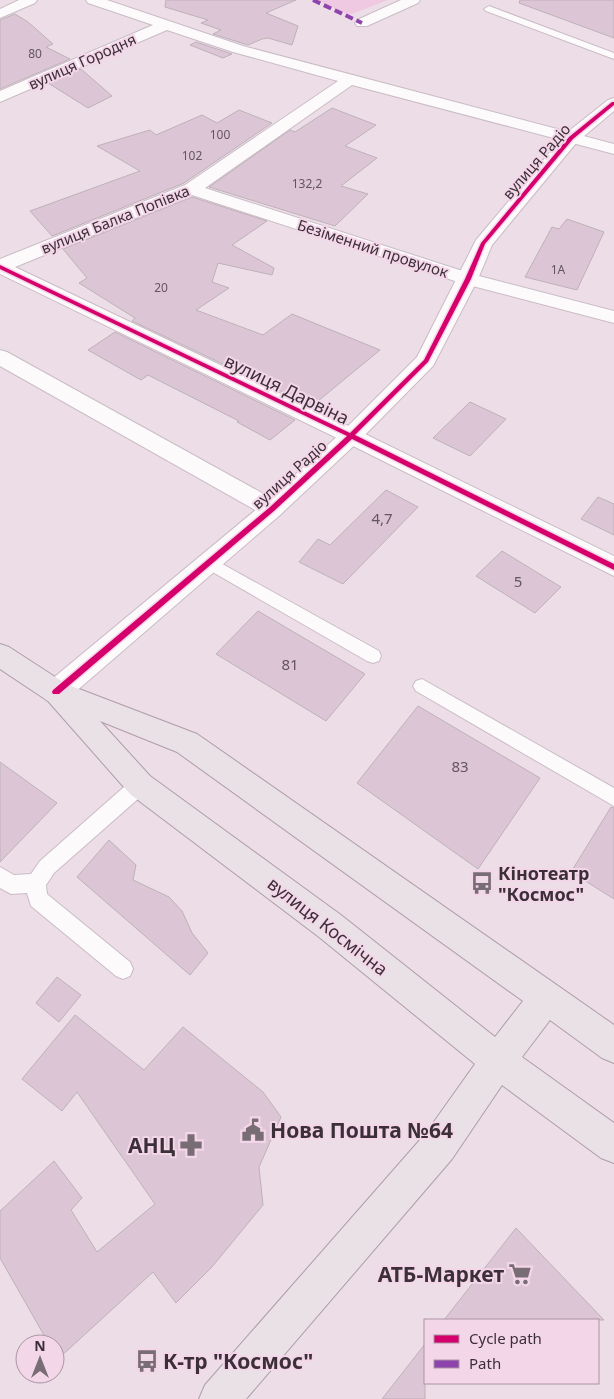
<svg xmlns="http://www.w3.org/2000/svg" width="614" height="1399" font-family="'Noto Sans',sans-serif">
<rect width="100%" height="100%" fill="#eddde7"/>
<polygon fill="#efc9e2" points="317,0 388,0 349,15"/>
<g fill="#dcc6d5" stroke="#bdb1b9">
<polygon points="166,0 296,0 266,13 298,26 292,45 268,38 262,39 248,45 213,34 221,30 201,23 208,20 165,7"/>
<polygon points="520,0 614,0 614,38 519,3"/>
<polygon points="15,14 28,22 53,44 46,47 70,59 0,89 0,20"/>
<polygon points="196,42 232,54 223,58 190,45"/>
<polygon points="81,69 112,96 88,108 48,83"/>
<polygon points="332,108 376,125 345,146 377,158 341,186 368,194 335,226 209,187 290,130 295,132"/>
<polygon points="239,110 272,123 184,183 52,236 30,211 140,171 97,146 150,130 156,135 202,115 217,123"/>
<polygon points="192,197 267,221 232,245 274,268 272,275 218,263 212,282 229,288 196,310 263,335 292,314 380,350 312,406 132,321 135,318 79,283 87,278 63,249"/>
<polygon points="567,219 604,232 577,290 525,277 552,227 559,229"/>
<polygon points="115,332 295,420 270,440 237,422 239,421 148,375 141,380 88,350"/>
<polygon points="470,402 506,419 470,456 433,438"/>
<polygon points="386,490 418,507 343,584 299,562 318,539 330,545"/>
<polygon points="598,497 614,504 614,535 581,519"/>
<polygon points="502,551 561,587 535,613 476,576"/>
<polygon points="258,611 365,674 326,721 216,654"/>
<polygon points="418,706 540,778 478,869 357,783"/>
<polygon points="0,762 57,803 0,862"/>
<polygon points="611,807 614,808 614,899 571,872"/>
<polygon points="109,840 136,865 133,880 169,897 182,911 192,933 208,953 190,975 77,877"/>
<polygon points="57,977 81,995 59,1022 36,1003"/>
<polygon points="75,1015 144,1070 183,1027 263,1092 281,1117 259,1167 263,1205 211,1268 176,1303 153,1272 58,1359 55,1354 55,1344 49,1344 0,1258 0,1211 54,1161 82,1198 71,1210 97,1252 155,1204 77,1092 62,1111 22,1079"/>
<polygon points="516,1228 604,1320 444,1320"/>
<polygon points="425,1344 425,1399 382,1399"/>
</g>
<g fill="none" stroke-linecap="round" stroke-linejoin="round">
<defs>
<g id="service">
<polygon points="489,6 614,53 614,59 486,11 484,9"/>
<polygon points="208,556 379,651 381,656 379,661 373,663 367,661 202,566 200,562 202,558"/>
<polygon points="422,679 614,788 614,806 416,691 413,686 416,681"/>
<polygon points="140,777 147,779 149,785 147,791 54,873 46,885 47,894 130,962 133,969 130,976 123,979 116,976 31,906 27,893 11,894 0,888 0,867 14,875 31,874 40,861 133,779"/>
</g>
<g id="minor">
<polygon points="19,0 37,0 35,3 0,18 0,9"/>
<polygon points="86,0 107,0 243,46 614,144 614,154 352,85 205,188 475,275 614,311 614,323 461,283 192,195 15,267 359,431 614,556 614,576 343,441 0,274 0,259 185,185 338,81 233,52 167,30 0,102 0,91 153,25 88,3"/>
<polygon points="401,0 420,0 418,3 367,26 357,26 355,23 357,20"/>
<polygon points="0,350 7,352 280,503 284,509 280,515 272,518 264,515 0,366"/>
</g>
<polygon id="tertiary" points="614,98 614,111 577,142 492,245 478,279 433,366 359,441 280,515 66,700 56,703 46,700 42,692 46,684 264,503 343,431 417,357 476,240 565,134 608,100"/>
<path id="primary" d="M0,644L9,647L66,684L197,734L614,1025V1063L602,1058L550,1020L522,1057L614,1123V1163L601,1158L502,1085L452,1159L246,1399H199L205,1385L426,1133L475,1064L319,937L130,794L48,701L0,669ZM100,721L177,752L523,1001L495,1037L341,915L150,776Z"/>
</defs>
<use href="#service" stroke="#c9bcc4" stroke-width="2"/>
<use href="#minor" stroke="#c9bcc4" stroke-width="2"/>
<use href="#tertiary" stroke="#c9bcc4" stroke-width="2"/>
<use href="#primary" stroke="#af9da9" stroke-width="2"/>
<use href="#service" fill="#fcfafb" fill-rule="evenodd"/>
<use href="#minor" fill="#fcfafb" fill-rule="evenodd"/>
<use href="#tertiary" fill="#fcfafb" fill-rule="evenodd"/>
<use href="#primary" fill="#e9e1e6" fill-rule="evenodd"/>
<polyline stroke="#8e44ad" stroke-width="4" stroke-dasharray="8 4" stroke-linecap="butt" points="313,0 362,23"/>
<defs>
<polygon id="cycleway" points="612,102 614,102 614,105 573,139 485,244 471,279 428,362 355,435 614,564 614,570 352,439 274,511 59,694 53,694 52,692 53,690 270,507 347,436 0,269 0,265 350,433 424,360 465,279 481,243 569,137"/>
</defs>
<use href="#cycleway" stroke="#f4d6e9" stroke-width="3"/>
<use href="#cycleway" fill="#d6006c" fill-rule="evenodd"/>
</g>
<defs>
<symbol id="bus-bare" viewBox="-9 -9 18 18"><path d="M-5-6H5V4H4V6H2V4H-2V6H-4V4H-5ZM-3.5-4V0h7V-4ZM-3.5 1.2v1.5H-2V1.2ZM2 1.2v1.5H3.5V1.2Z" fill="#796d75" stroke="#f4d6e9" stroke-width="2.5" paint-order="stroke"/></symbol>
<symbol id="civic-bare" viewBox="-9 -9 18 18"><path d="M-.6-6.5H3V-4.5H.6V-3L4-1V1h2V6H-6V1h2V-1L-.6-3ZM-1.2 2.5V6h2.4V2.5Z" fill="#796d75" stroke="#f4d6e9" stroke-width="2.5" paint-order="stroke"/></symbol>
<symbol id="pharmacy-bare" viewBox="-9 -9 18 18"><path d="M-2-6h4v4h4v4h-4v4h-4v-4h-4v-4h4Z" fill="#796d75" stroke="#f4d6e9" stroke-width="2.5" paint-order="stroke"/></symbol>
<symbol id="supermarket-bare" viewBox="-9 -9 18 18"><path d="M-6-5.5h2.5l.6 2H6L4.5 2H-2.5L-4.4-4H-6ZM-1.5 3.2a1.3 1.3 0 1 0 .1 0ZM3 3.2a1.3 1.3 0 1 0 .1 0Z" fill="#796d75" stroke="#f4d6e9" stroke-width="2.5" paint-order="stroke"/></symbol>
</defs>
<g fill-rule="evenodd">
<use href="#bus-bare" x="466" y="867" width="32" height="32"/>
<use href="#civic-bare" x="237" y="1114" width="32" height="32"/>
<use href="#pharmacy-bare" x="175" y="1129" width="32" height="32"/>
<use href="#supermarket-bare" x="504" y="1258" width="32" height="32"/>
<use href="#bus-bare" x="131" y="1345" width="32" height="32"/>
</g>
<g text-anchor="middle" dominant-baseline="central" stroke-width="4" stroke-linejoin="round" paint-order="stroke">
<g font-size="12" fill="#63565e">
<text x="35" y="53">80</text>
<text x="220" y="134">100</text>
<text x="192" y="155">102</text>
<text x="307" y="183">132,2</text>
<text x="558" y="269">1А</text>
<text x="161" y="287">20</text>
</g>
<g font-size="15" fill="#3b3037" stroke="#f4d6e9">
<text transform="translate(82 61) rotate(-24)">вулиця Городня</text>
<text transform="translate(536 161) rotate(-49)">вулиця Радіо</text>
<text transform="translate(115 219) rotate(-22)">вулиця Балка Попівка</text>
<text transform="translate(373 248) rotate(18)">Безіменний провулок</text>
<text transform="translate(289 474) rotate(-42)">вулиця Радіо</text>
</g>
<g font-size="15" fill="#63565e">
<text x="382" y="518">4,7</text>
<text x="518" y="581">5</text>
<text x="290" y="664">81</text>
<text x="460" y="766">83</text>
</g>
<g font-size="18" fill="#3b3037" stroke="#f4d6e9">
<text transform="translate(287 389) rotate(26)">вулиця Дарвіна</text>
<text transform="translate(328 926) rotate(38)">вулиця Космічна</text>
</g>
<g font-size="18" font-weight="bold" fill="#3b3037" stroke="#f4d6e9" text-anchor="start">
<text x="498" y="873">Кінотеатр<tspan x="498" dy="21">"Космос"</tspan></text>
</g>
<g font-size="21" font-weight="bold" fill="#3b3037" stroke="#f4d6e9" text-anchor="start">
<text x="270" y="1130">Нова Пошта №64</text>
<text x="175" y="1145" text-anchor="end">АНЦ</text>
<text x="504" y="1274" text-anchor="end">АТБ-Маркет</text>
<text x="163" y="1361">К-тр "Космос"</text>
</g>
</g>
<rect x="424" y="1319" width="175" height="65" fill="#f4d6e9" stroke="#aa94a2"/>
<rect x="434" y="1335" width="25" height="8" fill="#d6006c" stroke="#aa94a2"/>
<text x="469" y="1344" font-size="15" fill="#3b3037">Cycle path</text>
<rect x="434" y="1360" width="25" height="8" fill="#8e44ad" stroke="#aa94a2"/>
<text x="469" y="1369" font-size="15" fill="#3b3037">Path</text>
<g transform="translate(40 1359)"><circle r="24" fill="#f4d6e9" stroke="#aa94a2"/>
<path d="M0-4L9 19L0 12L-9 19Z" fill="#796d75"/>
<text y="-8" font-size="14" font-weight="bold" text-anchor="middle" fill="#3b3037">N</text>
</g>
</svg>
